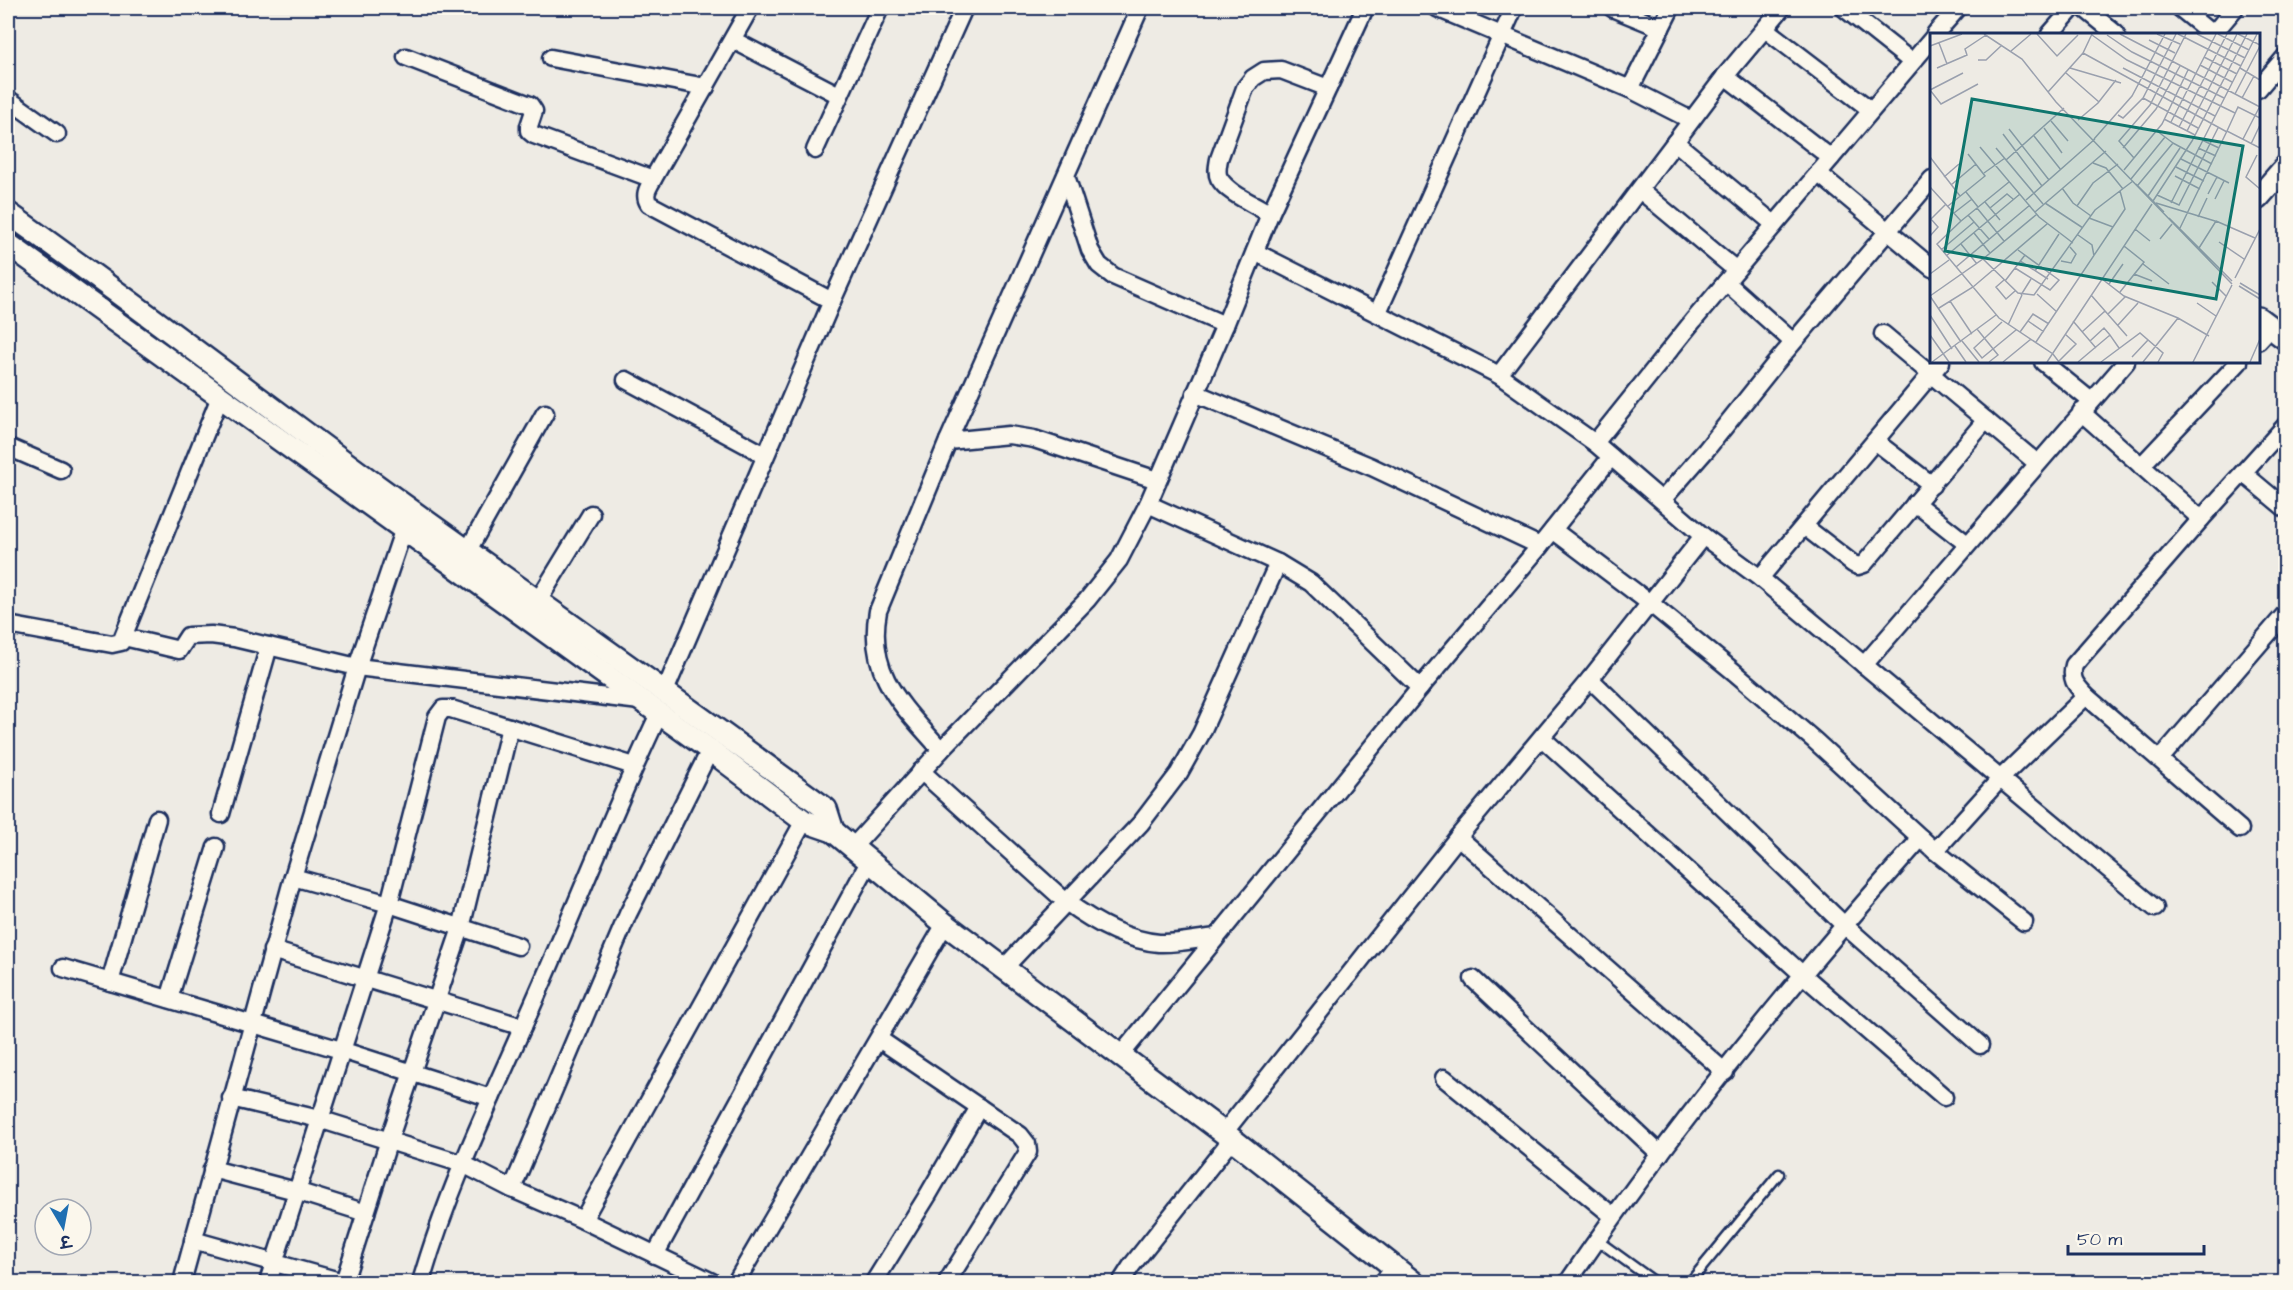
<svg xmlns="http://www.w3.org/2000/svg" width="2293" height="1290" font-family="'Architects Daughter','Playpen Sans Deva',sans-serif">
<rect width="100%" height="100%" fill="#eeebe4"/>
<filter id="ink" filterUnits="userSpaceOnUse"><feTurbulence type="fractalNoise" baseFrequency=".0167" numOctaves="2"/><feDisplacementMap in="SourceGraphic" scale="12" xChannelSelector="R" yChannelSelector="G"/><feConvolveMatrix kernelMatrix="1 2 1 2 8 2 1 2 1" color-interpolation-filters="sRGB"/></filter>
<g filter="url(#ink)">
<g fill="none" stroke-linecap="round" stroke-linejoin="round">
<defs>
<g id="service">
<polyline points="1597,1240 1655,1282"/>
<polyline points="1690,1282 1779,1174"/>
</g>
<g id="minor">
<path d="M750,8L653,179C648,188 643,195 649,204L832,301"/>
<polyline points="1437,8 1630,89 1691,120"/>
<polyline points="1612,8 1661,28"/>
<polyline points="1844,8 1912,62"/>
<polyline points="2084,8 2116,34"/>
<polyline points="2180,8 2212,34"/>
<polyline points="1765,29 1871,110"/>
<polyline points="1935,34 1958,8"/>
<polyline points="2050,34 2073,8"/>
<polyline points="2213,34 2235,8"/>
<polyline points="733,40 839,95"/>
<polyline points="406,57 530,105 534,111 529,126 529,131 534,135 653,179"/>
<polyline points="551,58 706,87"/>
<polyline points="1725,76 1831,158"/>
<polyline points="1630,89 1671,8"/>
<polyline points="2258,89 2286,56"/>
<polyline points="8,99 57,134"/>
<polyline points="1675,142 1774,224"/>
<polyline points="815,150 880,8"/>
<polyline points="1818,173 1932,268"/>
<polyline points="1066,176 1090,250 1099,265 1113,276 1225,325"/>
<polyline points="1640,190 1736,270"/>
<path d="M1270,214C1255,204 1228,194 1219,178C1216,172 1218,165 1219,159L1245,88L1253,78L1264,71L1281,70L1328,88"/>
<polyline points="1255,252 1499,375 1595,443 1703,536 1760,578 2155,908"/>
<polyline points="1726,282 1793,342"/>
<polyline points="1378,312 1514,8"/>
<polyline points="1883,334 2037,463"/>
<polyline points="2258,341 2270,328"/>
<polyline points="2043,362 2091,401"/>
<polyline points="1499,375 1725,76 1782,8"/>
<polyline points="626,380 765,455"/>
<polyline points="1195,393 1372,467 1540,546"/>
<polyline points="2081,412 2201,519"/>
<polyline points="948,441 1009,435 1034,439 1157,480"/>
<polyline points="1875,441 1932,485"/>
<polyline points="1595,443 1693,321 1932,39"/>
<polyline points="8,447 61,470"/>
<polyline points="2141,466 2239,362"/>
<polyline points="2243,473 2286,509"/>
<polyline points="1663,499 1706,450 1774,365 1932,179"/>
<polyline points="1915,503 1967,544"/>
<polyline points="1148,504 1278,563 1311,583 1420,688"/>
<polyline points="1804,526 1853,564 1858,566 1864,564 1986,420"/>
<polyline points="1553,530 1651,604 1733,671 1814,740 1935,851 2024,922"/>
<polyline points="468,550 545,413"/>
<polyline points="1760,578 1941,362"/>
<polyline points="538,601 591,514"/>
<polyline points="8,625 112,644 121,642 220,397"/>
<polyline points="124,637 179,650 188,636 211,635 234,638 357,667 640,701"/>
<polyline points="1864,665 2126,362"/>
<polyline points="1590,679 1843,924 1980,1045"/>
<polyline points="665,691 832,301 964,8"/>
<polyline points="1542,738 1803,975 1944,1097"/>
<path d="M941,750C903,706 866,675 878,611L948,441L1140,8"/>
<polyline points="2160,759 2286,613"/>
<path d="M921,771L1065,901C1092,921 1124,940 1159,943C1177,944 1198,939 1216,937"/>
<polyline points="221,814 269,646"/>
<path d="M2240,829L2086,696C2076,685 2070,680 2074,665L2201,519L2286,425"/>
<polyline points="1458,837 1725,1072"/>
<polyline points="852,848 941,750 1087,600 1119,560 1148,504 1225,325 1270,214 1365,8"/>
<polyline points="1935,851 2000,779 2086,696"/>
<polyline points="293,877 389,904 518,946"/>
<polyline points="272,950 523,1027"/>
<polyline points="63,968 341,1050 491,1098"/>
<polyline points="1003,969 1141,823 1179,773 1201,734 1278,563"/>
<polyline points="1473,979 1660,1154"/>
<polyline points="110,982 157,819"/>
<polyline points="169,999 216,847"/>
<polyline points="879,1039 1020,1135 1027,1144 1028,1152 947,1282"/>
<polyline points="1120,1056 1420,688 1540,546 1611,457"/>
<polyline points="1444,1078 1613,1216"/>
<polyline points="231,1098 319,1119 463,1164 512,1189 583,1220 804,821"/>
<polyline points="1223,1134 1458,837 1590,679 1703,536"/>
<polyline points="212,1169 296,1191 366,1213"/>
<polyline points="512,1189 628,914 710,750"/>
<polyline points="583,1220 712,1282"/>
<polyline points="193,1240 343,1282"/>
<polyline points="655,1255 869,862"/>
<polyline points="182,1282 293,877 357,667 403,531"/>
<polyline points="268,1282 389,904 437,717 443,709 451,709 634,766"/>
<polyline points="344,1282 389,1140 461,928 510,727"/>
<path d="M421,1282C450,1181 498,1085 540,988C580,897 616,804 659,714"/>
<polyline points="736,1282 945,924"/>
<polyline points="874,1282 928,1195 979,1107"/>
<polyline points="1121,1282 1132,1265 1232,1139"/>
<polyline points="1383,1282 1394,1269"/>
<path d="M1568,1282C1674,1126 1795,979 1921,838"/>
</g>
<g id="tertiary">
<polyline points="2258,198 2286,166"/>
<path d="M8,213C132,301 253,395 376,485C526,594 677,699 826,809L833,831"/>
<polyline points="8,244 710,750 804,821 833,831 945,924 1232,1139 1413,1282"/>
<polyline points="2258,318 2286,339"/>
</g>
</defs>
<use href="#service" stroke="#1b2f5e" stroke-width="13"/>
<use href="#minor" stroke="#1b2f5e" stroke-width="21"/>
<use href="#tertiary" stroke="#1b2f5e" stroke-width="26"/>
<use href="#service" stroke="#fbf7ec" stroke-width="8"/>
<use href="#minor" stroke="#fbf7ec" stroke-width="16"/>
<use href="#tertiary" stroke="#fbf7ec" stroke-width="21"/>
</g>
</g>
<g transform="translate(1930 33)">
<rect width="330" height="330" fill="#eeebe4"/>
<path fill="none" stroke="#9aa0ae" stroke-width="1.5" d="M54,1L92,26L126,69L302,251M107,1L127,23L148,2M190,1L330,74M227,1L250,11M248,1L311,33M267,1L315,25M288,1L319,17M308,1L330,12M162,2L197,27L305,80M177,2L202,19L294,65M219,7L245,20M9,10L17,31M0,13L32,1M81,18L101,1M153,20L297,99M274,24L307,41M48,27H56L72,12M270,32L302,49M7,35L37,22L35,16L56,2M140,35L191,50M193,35L285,83M310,35L330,47M136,40L169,69M0,57L11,71L48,51M0,57L33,40M118,59L153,20L162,1M305,61L330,13M213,65L268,95M312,65L324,43M188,82L193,85L213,65L246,1M234,86L265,102M148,87L168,70L186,47M121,88L138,108M241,89L286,1M249,94L297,1M114,95L132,120M79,96L119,147M227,98L243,110M257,98L307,1M297,98L308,74L330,85M73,101L112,153M104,103L131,137M164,106L202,63L235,1M313,106L330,73M272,107L289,115M321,111L330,92M50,114L109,184L143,210M66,115L113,171M193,115L226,76L250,33M268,115L286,123M327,122L316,144L330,156M0,124L30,163M204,125L189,108L220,72L256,1M251,126L299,150M76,127L134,75M163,130L176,135L193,156M246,134L274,148M194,137L232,91L258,37M54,140L75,125M245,143L270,156M14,144L29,131M201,146L235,104M206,151L234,179M21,152L46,131M208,152L243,110L282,131M0,154L31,188L7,211L69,285L123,321L129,329M132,155L143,170L161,183M36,159L48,174M278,161L287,144M227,162L249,172L288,95M218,163L250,115M285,166L294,148M96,167L165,106M223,168L262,108L317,1M55,169L70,187M115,170L153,195M226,170L285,188M241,170L327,1M18,173L55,143L38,121M147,173L163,150L188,131M47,175L74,208M60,175L77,161L83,166M105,179L176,118M24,180L42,166M38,182L59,206M268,184L277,165M159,185L183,194M239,185L302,248M1,186L16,171M31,188L79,149M250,195L297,98L330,115M205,196L220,208M44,200L60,220M148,202L162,212L164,223M0,203L8,194L1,186M230,206L242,191M289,209L314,226M31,211L47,231M269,215L286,188L325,205M11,217L44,189M16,223L90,161M53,226L107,181M90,228L118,246M131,228L141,230L146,221L140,214M213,231L239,251M26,234L100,172M85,235L120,257L129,247L88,217M105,238L129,201M0,241L19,227M204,241L222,248M305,245L330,196M172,246L194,263L248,285L279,303M74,247L66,254L76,266L85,258M75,248L95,222M282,249L296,263M310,250L330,262M179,251L193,231M309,253L330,266M190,259L214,229L194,213M107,261L127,279M91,262L101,246M161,262L197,303M0,263L53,226L88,260L104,262L165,177L203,148M0,263L31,309M20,268L42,301M267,270L286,283M9,275L43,254L117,191M178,281L195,264M0,282L22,316M98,288L114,299M143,288L166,315M72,289L44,315L52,325L86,297M78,292L92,262M188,292L208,270M47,296L68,322L59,329M90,299L103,281L119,291M152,299L175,278M0,302L19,329M32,308L49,329M160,308L174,295L180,302M106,309L195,176L190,158M25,313L36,329M202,324L218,307M2,329L66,282M73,329L101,306M117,329L222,171M128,329L146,311L135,301M148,329L180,302L189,315M171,329L210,300L233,320L228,329M213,329L248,285M263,329L302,252M320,329L330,306"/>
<path fill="#0f766e" fill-opacity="0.15" stroke="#0f766e" stroke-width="3" d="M42,66L313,113L286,266L15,218Z"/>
<rect width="330" height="330" fill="none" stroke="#1b2f5e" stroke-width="3"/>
</g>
<rect width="2293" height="1290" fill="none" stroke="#fbf7ec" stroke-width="30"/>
<rect x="15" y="15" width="2263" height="1260" fill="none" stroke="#1b2f5e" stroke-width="2" filter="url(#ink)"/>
<g transform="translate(63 1227) rotate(170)"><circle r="28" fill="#fbf7ec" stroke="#a1a7b3" stroke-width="1.5"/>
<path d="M0-4.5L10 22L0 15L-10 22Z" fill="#1f6fb2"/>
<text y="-9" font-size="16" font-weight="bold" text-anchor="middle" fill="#1b2f5e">उ</text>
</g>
<path d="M2068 1245v9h136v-9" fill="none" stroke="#1b2f5e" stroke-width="3"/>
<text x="2077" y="1245" font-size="18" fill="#1b2f5e" stroke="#fbf7ec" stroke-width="4.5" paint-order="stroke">50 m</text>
</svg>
